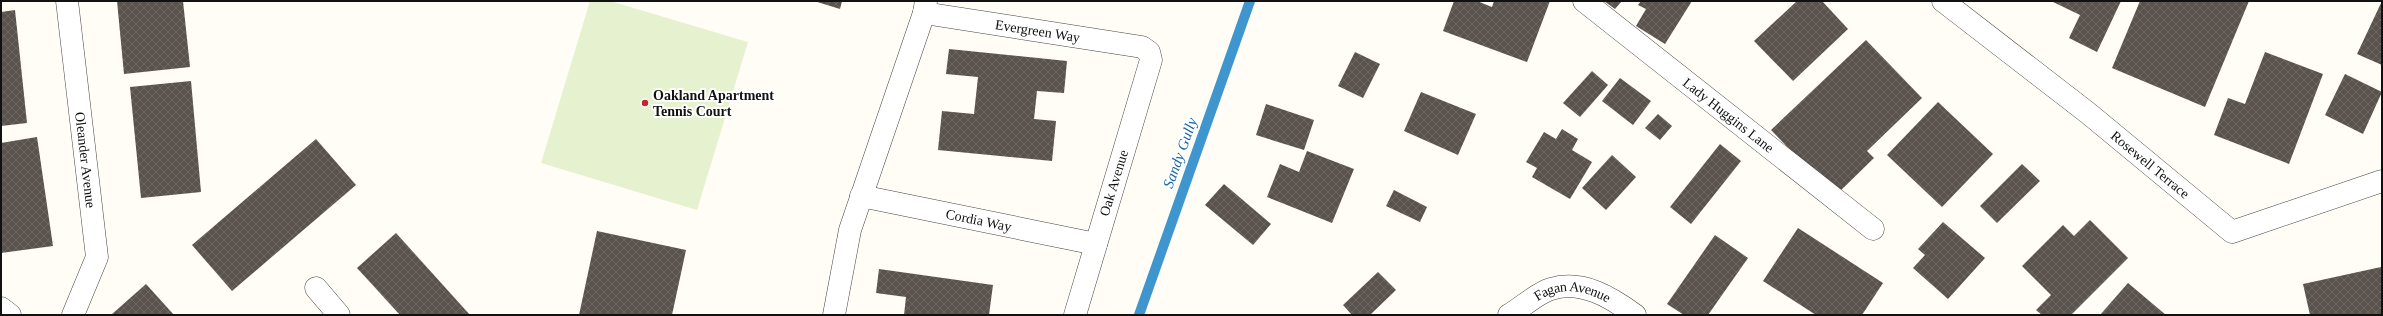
<svg xmlns="http://www.w3.org/2000/svg" width="2383" height="316" font-family="'Times New Roman',serif">
<defs>
<pattern id="building-cross-hatch" width="8" height="8" patternUnits="userSpaceOnUse"><rect width="8" height="8" fill="#5a524d"/><path d="M0 0l8 8M0 8l8-8" fill="none" stroke="#6d6662"/></pattern>
</defs>
<rect width="100%" height="100%" fill="#fffdf5"/>
<polygon fill="#e6f2cf" points="590,1 610,1 748,42 697,210 541,163"/>
<g fill="none" stroke-linecap="round" stroke-linejoin="round">
<polyline stroke="#3f96cf" stroke-width="10" points="1139,315 1250,1"/>
</g>
<g fill="url(#building-cross-hatch)">
<polygon points="117,1 183,1 190,67 124,74"/>
<polygon points="814,1 842,1 840,9"/>
<polygon points="1454,1 1477,1 1492,7 1494,1 1550,1 1527,62 1443,31"/>
<polygon points="1604,1 1622,1 1615,9"/>
<polygon points="1641,1 1692,1 1665,44 1636,26 1646,9 1638,5"/>
<polygon points="1797,1 1822,1 1848,29 1793,81 1754,41"/>
<polygon points="2051,1 2121,1 2097,52 2069,38 2080,15"/>
<polygon points="2140,1 2249,1 2205,107 2112,68"/>
<polygon points="2382,1 2382,65 2357,54"/>
<polygon points="15,10 27,123 1,126 1,12"/>
<polygon points="1866,40 1922,98 1867,151 1874,158 1835,196 1771,130"/>
<polygon points="949,49 1067,61 1064,93 1037,91 1034,119 1056,121 1052,161 938,150 942,111 974,114 978,77 946,74"/>
<polygon points="1355,52 1380,64 1363,98 1338,86"/>
<polygon points="2265,52 2323,74 2289,164 2214,135 2228,98 2245,104"/>
<polygon points="1592,71 1608,85 1580,117 1563,103"/>
<polygon points="2345,74 2382,92 2363,134 2325,115"/>
<polygon points="1620,78 1651,101 1633,125 1602,101"/>
<polygon points="191,81 201,192 141,198 130,87"/>
<polygon points="1421,92 1476,114 1458,155 1404,131"/>
<polygon points="1938,102 1993,154 1942,207 1887,155"/>
<polygon points="1266,104 1314,120 1304,150 1256,135"/>
<polygon points="1658,114 1672,126 1660,140 1645,128"/>
<polygon points="1562,129 1578,139 1572,150 1592,162 1570,199 1532,177 1537,168 1526,162 1544,132 1556,139"/>
<polygon points="37,137 53,246 1,253 1,143"/>
<polygon points="316,139 356,185 232,291 192,245"/>
<polygon points="1720,144 1741,161 1691,224 1670,207"/>
<polygon points="1307,151 1354,169 1332,223 1267,197 1280,164 1299,172"/>
<polygon points="1612,155 1636,177 1606,210 1582,188"/>
<polygon points="2022,164 2040,181 1997,223 1980,206"/>
<polygon points="1224,184 1271,224 1253,245 1205,205"/>
<polygon points="1394,190 1427,207 1420,222 1386,206"/>
<polygon points="2090,220 2128,258 2071,315 2042,315 2036,310 2051,295 2022,266 2063,225 2074,236"/>
<polygon points="1943,222 1985,258 1948,299 1913,268 1925,255 1918,249"/>
<polygon points="1798,228 1883,283 1862,315 1816,315 1763,281"/>
<polygon points="597,231 686,250 672,315 579,315"/>
<polygon points="396,233 470,315 400,315 357,268"/>
<polygon points="1715,235 1748,258 1708,315 1684,315 1667,304"/>
<polygon points="2381,267 2382,315 2310,315 2303,284"/>
<polygon points="879,269 993,285 989,315 904,315 906,297 876,293"/>
<polygon points="1378,272 1396,290 1370,315 1352,315 1343,305"/>
<polygon points="2128,283 2166,315 2100,315"/>
<polygon points="146,284 174,315 111,315"/>
</g>
<g fill="none" stroke-linecap="round" stroke-linejoin="round">
<defs>
<g id="minor">
<path id="s1" d="M67,1L97,257L73,315"/>
<path id="s2" d="M1584,1L1873,229"/>
<path id="s3" d="M1943,1L2088,113L2232,232L2382,181"/>
<path id="s4" d="M924,13L1142,47L1149,52L1151,60L1075,315"/>
<path id="s5" d="M861,196L1096,244"/>
<polyline points="316,288 339,315"/>
<polyline points="1,308 10,315"/>
<polyline points="834,315 850,230 924,13 926,1"/>
<path id="s6" d="M1509,315C1521,308 1539,292 1551,289C1582,279 1612,298 1635,315"/>
</g>
</defs>
<use href="#minor" stroke="#444" stroke-width="23"/>
<use href="#minor" stroke="#fff" stroke-width="22"/>
</g>
<circle fill="#c4262e" stroke="#fff" stroke-width="1.5" cx="645" cy="103" r="4"/>
<g text-anchor="middle" dominant-baseline="central" stroke-width="4" stroke-linejoin="round" paint-order="stroke">
<g font-size="14" fill="#111" stroke="#fff">
<text stroke="none"><textPath href="#s4" startOffset="115">Evergreen Way</textPath></text>
<text stroke="none"><textPath href="#s2" startOffset="184">Lady Huggins Lane</textPath></text>
<text stroke="none"><textPath href="#s1" startOffset="160">Oleander Avenue</textPath></text>
<text stroke="none"><textPath href="#s3" startOffset="264">Rosewell Terrace</textPath></text>
<text transform="translate(1114 183) rotate(-73)">Oak Avenue</text>
<text stroke="none"><textPath href="#s5" startOffset="120">Cordia Way</textPath></text>
<text stroke="none"><textPath href="#s6" startOffset="71">Fagan Avenue</textPath></text>
</g>
<g font-size="14" font-weight="bold" fill="#111" stroke="#fff" text-anchor="start">
<text x="653" y="95">Oakland Apartment<tspan x="653" dy="16">Tennis Court</tspan></text>
</g>
<g font-size="15" font-style="italic" fill="#1768a6" stroke="#fff">
<text transform="translate(1180 153) rotate(-70)">Sandy Gully</text>
</g>
</g>
<rect width="2383" height="316" fill="none" stroke="#111111" stroke-width="4"/>
</svg>
